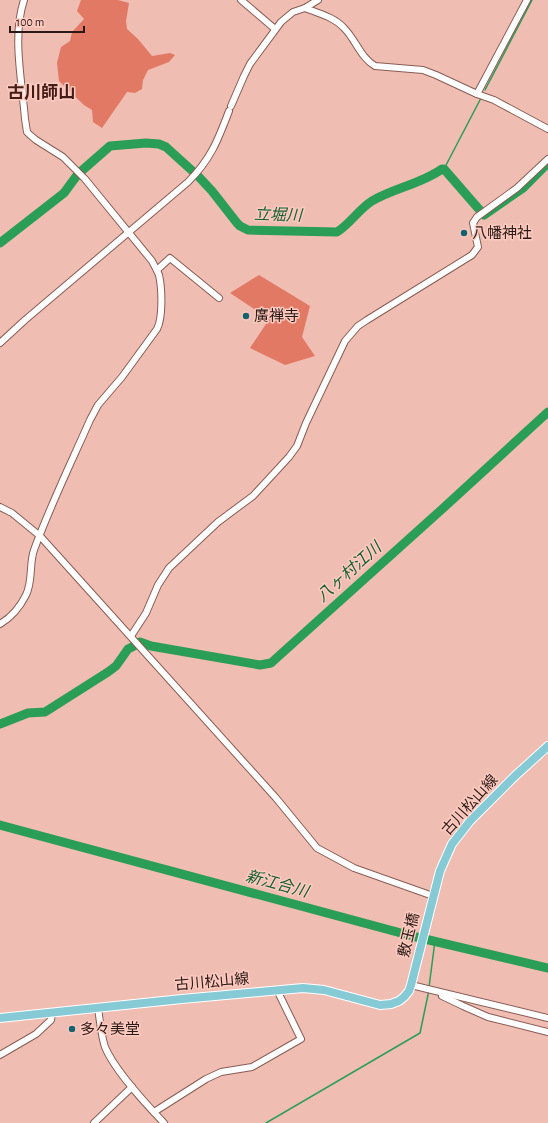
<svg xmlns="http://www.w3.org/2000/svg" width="548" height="1123" font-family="'Alegreya Sans','Noto Sans JP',sans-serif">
<rect width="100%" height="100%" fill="#f0bdb3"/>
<g fill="#e27965">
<polygon points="81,0 118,0 129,3 126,21 127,29 138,39 152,56 170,53 175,55 169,62 148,70 143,80 142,89 135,93 127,92 102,128 93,122 92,110 84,105 59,81 57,63 61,47 70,41 72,32 84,19 77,11"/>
<polygon points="259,275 310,306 302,337 315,356 285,365 250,348 268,321 260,313 230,293"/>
</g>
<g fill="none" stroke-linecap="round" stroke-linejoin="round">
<g stroke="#2a9d57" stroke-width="1.5">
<polyline points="485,90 532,0"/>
<polyline points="444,169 481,98"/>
<polyline points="429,987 435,941"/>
<polyline points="266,1123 420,1033 429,990"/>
</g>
<g stroke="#2a9d57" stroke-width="9">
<path d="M0,243L64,193L78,174L110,146L146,143L159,144L166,147L198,176L212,191L237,223L240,226L248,230L337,232C350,224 359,209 372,201C394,188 421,184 442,169H444L484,215L523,188L548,163"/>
<polyline points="138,643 140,642 151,646 260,665 271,663 440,511 548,412"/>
<polyline points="0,724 28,713 45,712 108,672 116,666 128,649 134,646"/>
<polyline points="0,825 412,936 548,968"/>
</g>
<defs>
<g id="minor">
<polyline points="241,0 275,29"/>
<path d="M305,8C318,13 334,17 344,28C356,40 360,57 375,66L423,70L436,75L477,94L494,100L548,129"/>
<polyline points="477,94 527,0"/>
<polyline points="231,106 244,76 250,64 281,22 293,12 305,8 318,0"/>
<polyline points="157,270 170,258 219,298"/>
<path d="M0,343L25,320L188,182C211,159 218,140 229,111"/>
<polyline points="0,507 12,513 40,536 276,798 317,848 354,868 433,896"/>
<path d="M0,624C12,617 20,607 26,595C33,581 29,564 34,550C50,506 71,463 90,420L98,405L122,377L157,329C163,318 162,288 159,275C157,270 154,265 152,261L85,179L63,157L36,140L30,135L27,132L25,119C22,81 12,36 24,0"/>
<polyline points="131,636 146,613 158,585 169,568 218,522 253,496 289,457 297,446 306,423 345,341 358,326 367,320 472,255 478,247 473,223 477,217 517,188 548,159"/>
<polyline points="411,985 548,1018"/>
<polyline points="442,996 463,1006 488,1017 548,1032"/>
<path d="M98,1008C100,1021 101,1035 105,1047C115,1071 146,1104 164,1123"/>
<polyline points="0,1055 36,1034 51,1020 52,1013"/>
<polyline points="154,1112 206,1079 221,1072 252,1067 301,1039 277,990"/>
<polyline points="94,1123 132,1087"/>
</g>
<polyline id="major" points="0,1018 182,999 303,988 324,990 380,1005 391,1004 399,1001 404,997 409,991 411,985 440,871 452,844 470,821 515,776 548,746"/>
</defs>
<use href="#minor" stroke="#885c53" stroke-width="8"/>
<use href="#major" stroke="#fff" stroke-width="10"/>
<use href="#minor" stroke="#fff" stroke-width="6"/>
<use href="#major" stroke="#85cad5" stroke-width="8"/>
</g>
<g fill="#16616e" stroke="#fdcac0" stroke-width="1.5">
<circle cx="464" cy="233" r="4"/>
<circle cx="246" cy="316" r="4"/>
<circle cx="72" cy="1029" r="4"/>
</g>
<g text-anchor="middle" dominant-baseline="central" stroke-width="3" stroke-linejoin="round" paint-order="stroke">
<g font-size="15" fill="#2b1915" stroke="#fdcac0" text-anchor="start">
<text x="472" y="233">八幡神社</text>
<text x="254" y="316">廣禅寺</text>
<text x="80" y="1029">多々美堂</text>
</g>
<g font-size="15" fill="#2b1915" stroke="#fdcac0">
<text transform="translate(470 805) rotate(-48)">古川松山線</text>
<text transform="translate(409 935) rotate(-76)">敷玉橋</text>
<text transform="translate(212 982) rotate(-5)">古川松山線</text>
</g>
<g font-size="16" font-style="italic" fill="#0f5f30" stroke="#fdcac0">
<text transform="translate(278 215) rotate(2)">立堀川</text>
<text transform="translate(349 572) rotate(-42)">八ヶ村江川</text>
<text transform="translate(277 884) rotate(15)">新江合川</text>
</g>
<g font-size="17" font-weight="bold" fill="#421c15" stroke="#fdcac0">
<text x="41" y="92">古川師山</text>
</g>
</g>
<path d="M10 26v6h74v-6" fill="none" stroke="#2b1915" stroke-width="2"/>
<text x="16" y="26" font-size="12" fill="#2b1915" stroke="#fdcac0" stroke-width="3" paint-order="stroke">100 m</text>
</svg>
